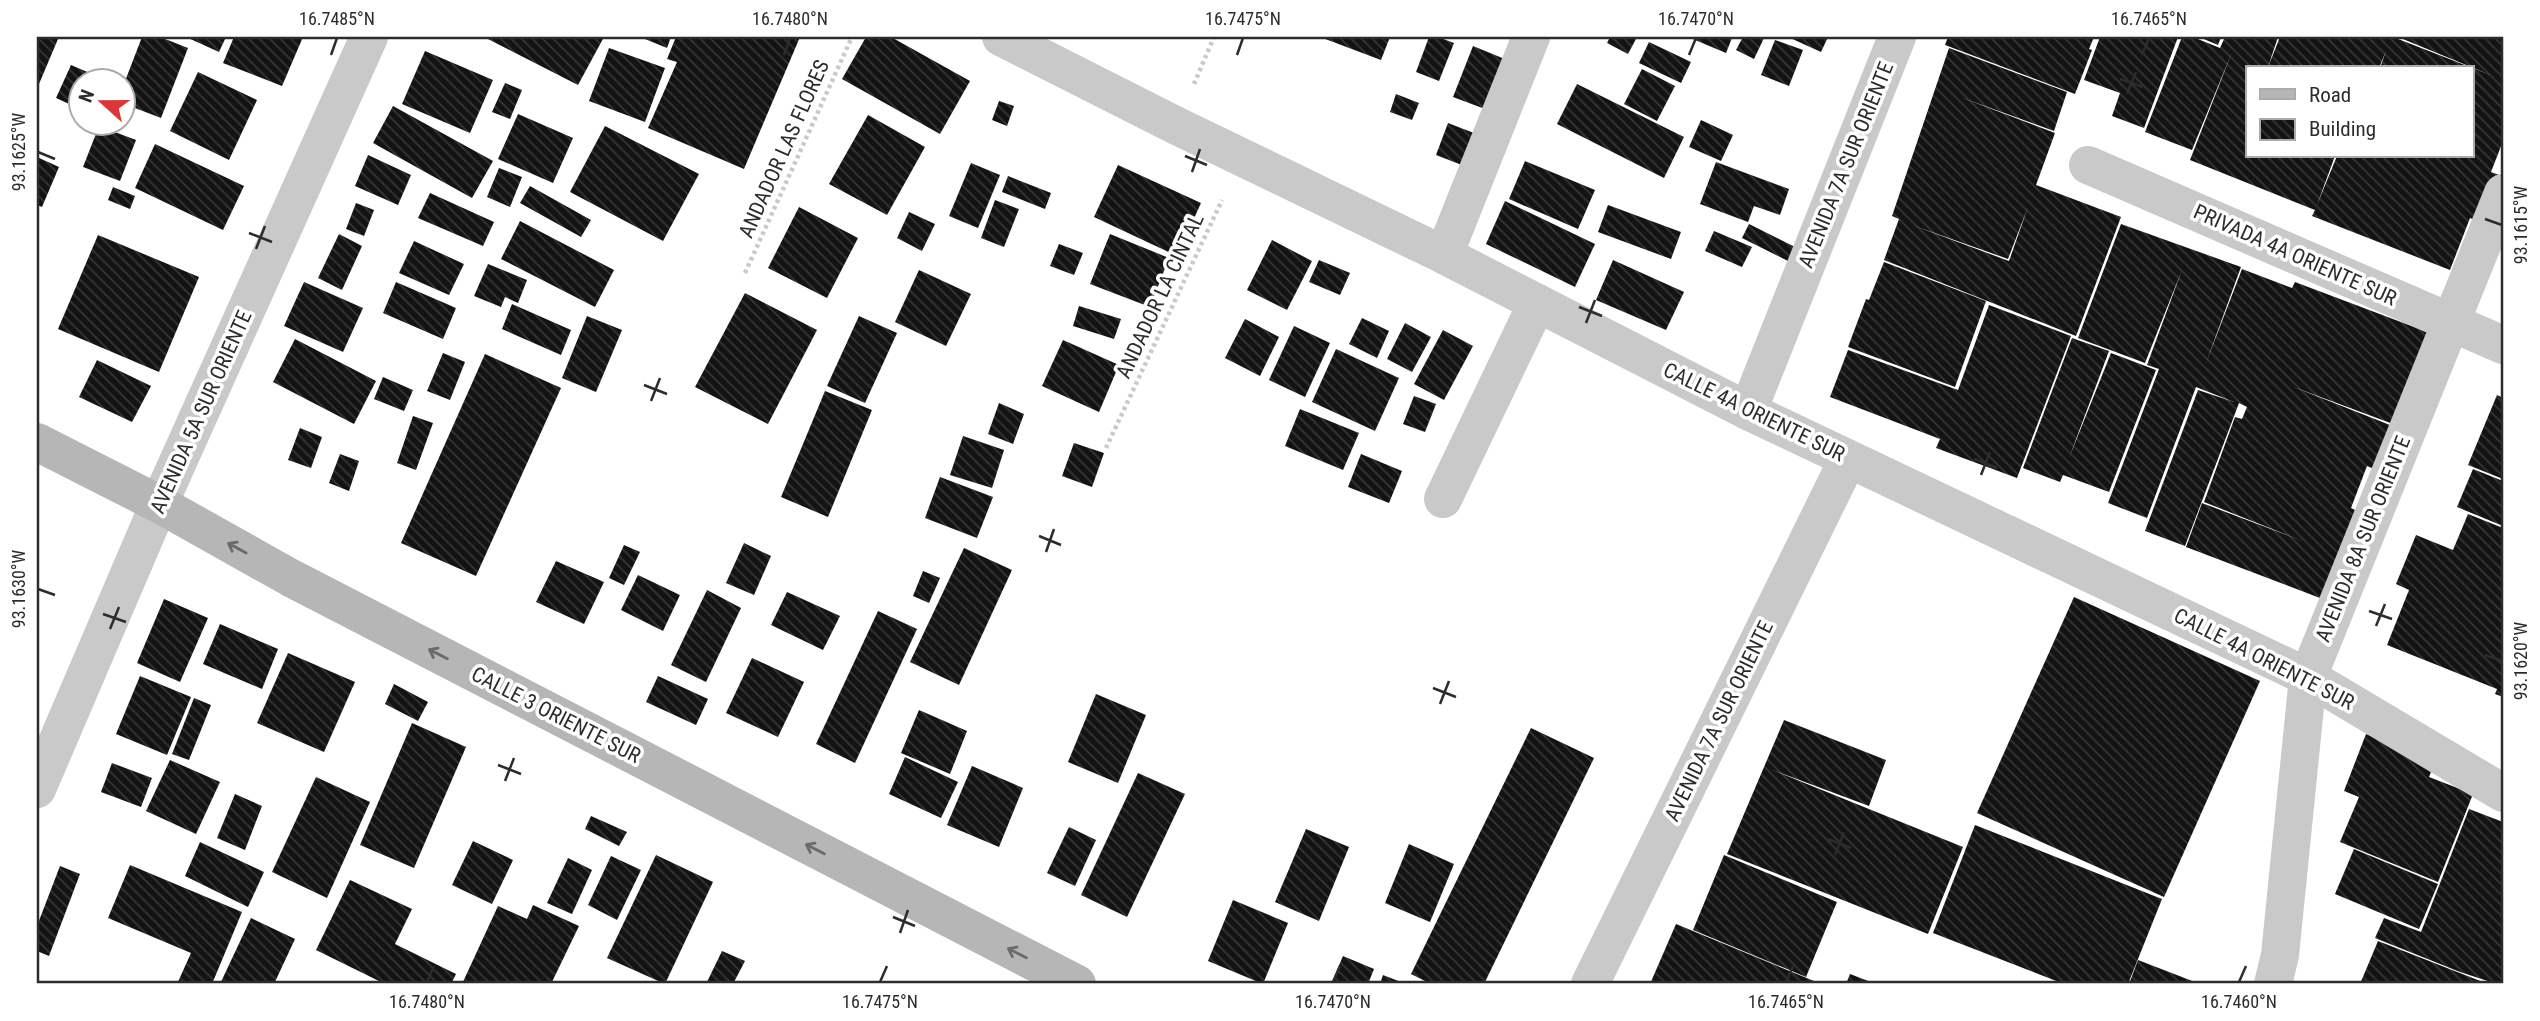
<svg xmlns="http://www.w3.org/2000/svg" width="2540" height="1021" font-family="'Roboto Condensed',sans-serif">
<defs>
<pattern id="building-back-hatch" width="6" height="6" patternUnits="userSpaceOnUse" patternTransform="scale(1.75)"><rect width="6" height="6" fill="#131313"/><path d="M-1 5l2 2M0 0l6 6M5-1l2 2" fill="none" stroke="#363636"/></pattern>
</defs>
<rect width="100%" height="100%" fill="#fff"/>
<g fill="url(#building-back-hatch)" fill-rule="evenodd">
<polygon points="37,37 58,39 39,84 37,83"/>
<polygon points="142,37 160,37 188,48 161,118 122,103 122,89"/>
<polygon points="186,37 226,37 219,52"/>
<polygon points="234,37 303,37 282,86 223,63"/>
<polygon points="484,37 604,37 578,85"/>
<polygon points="640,37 671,37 667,48"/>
<polygon points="676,37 800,37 744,169 648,128 677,62 667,59"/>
<polygon points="866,37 891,37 970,81 940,134 842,79"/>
<polygon points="1320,37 1390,37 1381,60"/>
<polygon points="1429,37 1438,37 1454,43 1439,81 1416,72"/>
<polygon points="1610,37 1637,37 1628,54 1607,43"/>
<polygon points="1688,37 1730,37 1732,38 1726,53"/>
<polygon points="1743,37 1764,38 1754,59 1736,50"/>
<polygon points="1788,37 1828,37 1821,52"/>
<polygon points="1948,37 2094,37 2089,49 2092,50 2075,94 1945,45"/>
<polygon points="2100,37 2178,37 2144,128 2112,116 2120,93 2084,80"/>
<path d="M2182,37H2193L2220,48L2225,37H2278L2268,67L2280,37H2393L2493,76L2398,37H2503V141L2491,172L2499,175L2480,222L2470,218L2450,270L2312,216L2315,210L2190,160L2232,52L2192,150L2145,132ZM2386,51L2380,68H2472V156H2337L2317,205L2335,156H2248V68H2379Z"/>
<polygon points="2199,37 2221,37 2218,45"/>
<polygon points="1775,40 1803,50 1789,86 1761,75"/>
<polygon points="1649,42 1691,62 1681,83 1639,63"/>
<polygon points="1473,46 1512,62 1493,112 1453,97"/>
<polygon points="609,48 665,68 645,122 589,101"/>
<path d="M1949,48L2067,92L2054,131L1960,97L2055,133L2036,185L2121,217L2076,336L1884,260L1899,219L1892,216ZM2028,207L2009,261L1912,225L2008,259Z"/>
<polygon points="425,51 493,80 470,133 402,104"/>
<polygon points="71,65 106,80 80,80 80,109 56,98"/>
<polygon points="1642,69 1675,86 1657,121 1624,104"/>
<polygon points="198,72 257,100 229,160 170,131"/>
<polygon points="505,83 522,90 510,119 492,112"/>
<polygon points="1577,84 1684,137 1664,178 1557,124"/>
<polygon points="1396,94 1419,103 1412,120 1390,112"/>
<polygon points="999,101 1014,106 1007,126 992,120"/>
<polygon points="393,106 493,161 472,198 373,143"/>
<polygon points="518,114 573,138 553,183 498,159"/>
<polygon points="868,115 925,147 887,215 829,184"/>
<polygon points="1701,120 1733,135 1721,161 1689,147"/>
<polygon points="1448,123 1479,135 1467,167 1436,155"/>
<polygon points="99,126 136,140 120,181 83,167"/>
<polygon points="605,126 699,174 663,241 570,192"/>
<polygon points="155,144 244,186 223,230 135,188"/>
<polygon points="368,155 411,175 398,205 355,186"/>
<polygon points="37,157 59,167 42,207 37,205"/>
<polygon points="1525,161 1595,190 1578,229 1509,199"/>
<polygon points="1716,162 1789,189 1780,215 1754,206 1748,222 1700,204"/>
<polygon points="971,163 1000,175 978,228 949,216"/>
<polygon points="1118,165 1201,203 1177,256 1094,217"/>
<polygon points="499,168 522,177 510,207 487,197"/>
<polygon points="1008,176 1051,193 1045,209 1002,192"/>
<polygon points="530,186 591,220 581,237 520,203"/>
<polygon points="113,187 135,196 130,209 108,200"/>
<polygon points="430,193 494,222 483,246 418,218"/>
<polygon points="995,200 1019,209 1004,247 981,238"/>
<polygon points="1505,201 1595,244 1575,287 1486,244"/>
<polygon points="356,203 374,210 364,236 346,229"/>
<polygon points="1608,205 1681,232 1671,259 1598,232"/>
<polygon points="799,207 858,238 827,298 768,268"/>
<polygon points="909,212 935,224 922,251 897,238"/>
<polygon points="520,221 614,270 595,307 501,259"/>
<polygon points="1749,224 1797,248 1790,262 1742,238"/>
<polygon points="2121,224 2241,267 2206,363 2242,269 2292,288 2295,282 2430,333 2393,424 2291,386 2390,425 2374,469 2367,466 2351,508 2355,510 2320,598 2186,547 2202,503 2305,542 2204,502 2235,417 2242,419 2247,407 2239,403 2185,546 2145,531 2198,390 2234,402 2196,387 2147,518 2108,503 2159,369 2147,365 2182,270 2145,363 2078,338"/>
<polygon points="1714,231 1752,247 1742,267 1705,251"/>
<polygon points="339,234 362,246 342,290 318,278"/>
<polygon points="1110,234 1169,258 1150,307 1090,284"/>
<polygon points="98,235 199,277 159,372 58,329"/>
<polygon points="1272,240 1312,261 1287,310 1247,290"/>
<polygon points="414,241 464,264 449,295 399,273"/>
<polygon points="1059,244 1083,253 1074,275 1050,266"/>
<polygon points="1319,260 1350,273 1340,295 1309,282"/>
<polygon points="1613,260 1684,292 1666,330 1596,300"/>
<polygon points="1884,262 1986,301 1955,387 1848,347 1866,299 1869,300"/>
<polygon points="488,264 527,280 518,303 505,297 501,307 474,296"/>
<polygon points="919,270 971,294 946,346 895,322"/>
<polygon points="304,282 363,308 343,352 284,326"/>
<polygon points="396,282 456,308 443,339 383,313"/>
<polygon points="745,293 817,330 768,424 695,387"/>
<polygon points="512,304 571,330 561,355 502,329"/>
<polygon points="1989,305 2071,336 2017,478 1936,448 1940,439 1830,397 1848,350 1958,390"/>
<polygon points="1079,306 1121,319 1114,339 1073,326"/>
<polygon points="587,316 622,330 596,392 562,378"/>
<polygon points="859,316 897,333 865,403 827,386"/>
<polygon points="1362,318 1389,331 1377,358 1349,344"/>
<polygon points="1245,319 1279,337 1260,376 1225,358"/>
<polygon points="1405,323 1431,337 1412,372 1387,359"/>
<polygon points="1294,326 1330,343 1305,397 1269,380"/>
<polygon points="1443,330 1473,346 1444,400 1414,384"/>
<polygon points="2072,338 2109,351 2069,458 2111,353 2156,370 2109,492 2063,475 2060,482 2023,468"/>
<polygon points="295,339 376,381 354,424 273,382"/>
<polygon points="1063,340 1119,365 1099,412 1042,386"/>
<polygon points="1336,349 1399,378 1375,431 1312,402"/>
<polygon points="443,353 465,362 450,400 427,391"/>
<polygon points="485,354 561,388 476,576 401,543"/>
<polygon points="97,360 151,386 132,422 79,397"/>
<polygon points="383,377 413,390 404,411 374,399"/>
<polygon points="825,391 872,410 828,517 781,497"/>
<polygon points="2497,395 2503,398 2503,479 2468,465"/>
<polygon points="1414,396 1436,404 1425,432 1403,424"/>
<polygon points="999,403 1024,414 1013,444 988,434"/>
<polygon points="1300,409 1359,433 1343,470 1285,446"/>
<polygon points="413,416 433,423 416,470 397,463"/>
<polygon points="300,428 322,437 311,468 288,460"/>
<polygon points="963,436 1004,450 992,488 950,475"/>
<polygon points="1074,443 1104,453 1092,487 1062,476"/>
<polygon points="340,454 359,461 349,491 329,483"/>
<polygon points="1361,454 1402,471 1389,503 1348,487"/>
<polygon points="2473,469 2503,481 2503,526 2457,507"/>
<polygon points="940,477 993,497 977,538 925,518"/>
<polygon points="2468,514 2503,528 2503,697 2495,694 2497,689 2387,645 2409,590 2396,584 2416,535 2453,550"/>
<polygon points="744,543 771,556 754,595 726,583"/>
<polygon points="624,545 640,552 624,585 609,578"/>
<polygon points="964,548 1012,570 959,685 910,662"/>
<polygon points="556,561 604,582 584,624 536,602"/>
<polygon points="923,571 940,578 929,603 913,596"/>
<polygon points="638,575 680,595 663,631 621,610"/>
<polygon points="707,590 741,608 706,682 671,665"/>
<polygon points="787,592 840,616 823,650 771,625"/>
<polygon points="2074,597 2260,681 2164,897 1977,813"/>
<polygon points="164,599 208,618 180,682 137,663"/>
<polygon points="878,611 917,629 855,763 816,744"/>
<polygon points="220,624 278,649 262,689 203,664"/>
<polygon points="288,653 355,682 324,752 257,723"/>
<polygon points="752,658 804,682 778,737 726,713"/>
<polygon points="140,676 191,697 167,755 116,734"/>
<polygon points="658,676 708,699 696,725 646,702"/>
<polygon points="394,684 428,702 418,721 385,704"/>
<polygon points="1096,694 1146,715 1118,783 1068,762"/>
<polygon points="194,698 211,705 189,760 172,754"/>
<polygon points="919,710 967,731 950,774 901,753"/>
<polygon points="1784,720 1886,760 1869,806 1770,769 1963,847 1928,934 1727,854"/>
<polygon points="412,723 466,747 414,868 360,845"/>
<polygon points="1531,728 1594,758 1484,984 1431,984 1411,974"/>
<polygon points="2366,734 2435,762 2429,777 2473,794 2438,882 2340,842 2359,797 2344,791"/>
<polygon points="905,757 958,782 941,818 889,794"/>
<polygon points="170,760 220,782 196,834 146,811"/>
<polygon points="112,763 152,778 141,807 101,792"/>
<polygon points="972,766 1023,788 999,847 947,825"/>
<polygon points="1138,773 1185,794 1127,917 1081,895"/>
<polygon points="316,777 370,802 327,898 272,872"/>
<polygon points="235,794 262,806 245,850 217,838"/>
<polygon points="2469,809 2503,822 2503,984 2497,984 2460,972 2375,938 2384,918 2421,932"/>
<polygon points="591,816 627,832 619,846 585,829"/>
<polygon points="1975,825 2162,899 2128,984 2064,984 1933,933"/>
<polygon points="1069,827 1096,840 1075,886 1047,873"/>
<polygon points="1306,829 1349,847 1319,921 1275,902"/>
<polygon points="473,841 513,860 492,904 452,885"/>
<polygon points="200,842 264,872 248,907 185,876"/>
<polygon points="1409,844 1454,864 1430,922 1385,903"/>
<polygon points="2354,849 2438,884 2419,929 2335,894"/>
<polygon points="656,855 713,882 665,984 607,958"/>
<polygon points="1724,855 1837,902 1806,977 1693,930"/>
<polygon points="611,856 641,870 617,920 588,905"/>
<polygon points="568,858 592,870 572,914 547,903"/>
<polygon points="130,865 242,912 212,984 177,984 191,953 108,918"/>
<polygon points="60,866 80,874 49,956 37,951 37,926"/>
<polygon points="350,880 412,909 395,944 456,974 451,984 385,984 316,950"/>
<polygon points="1233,900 1288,923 1263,984 1208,961"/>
<polygon points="533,905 579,926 551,984 462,984 498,906 527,919"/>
<polygon points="251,918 295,939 274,984 220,984"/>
<polygon points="1676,924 1814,981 1813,984 1650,984"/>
<polygon points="2378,941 2488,984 2360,984"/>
<polygon points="722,951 745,961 733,984 706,984"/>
<polygon points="1343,956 1374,969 1368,984 1331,984"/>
<polygon points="2138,960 2200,984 2129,984"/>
<polygon points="1850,974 1876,984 1846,984"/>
<polygon points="1383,975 1406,984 1380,984"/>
</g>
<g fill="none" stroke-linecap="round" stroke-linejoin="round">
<g stroke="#c9c9c9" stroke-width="4.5" stroke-dasharray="3.5 3.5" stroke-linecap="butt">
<polyline points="1194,84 1214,37"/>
<polyline points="745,273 852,37"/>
<polyline points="1106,448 1222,200"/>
</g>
<g stroke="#c9c9c9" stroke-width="38">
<polyline points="1001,37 1177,126 1444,255 1748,411 2308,677 2503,793"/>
<polyline points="2088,165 2503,345"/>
<polyline points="1444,255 1531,37"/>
<polyline points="1748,411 1897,37"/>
<polyline points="1443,499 1537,303"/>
<polyline points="1590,984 1848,459"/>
<polyline points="2273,984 2280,955 2308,677 2503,193"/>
</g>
<polyline stroke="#c9c9c9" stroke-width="38" points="37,789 159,504 369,37"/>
<polyline stroke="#b6b6b6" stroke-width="38" points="37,442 159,504 291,578 1077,984"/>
</g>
<defs><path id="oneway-shaft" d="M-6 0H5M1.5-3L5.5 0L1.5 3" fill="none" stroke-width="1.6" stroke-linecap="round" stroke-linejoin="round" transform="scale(1.75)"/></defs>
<g stroke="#6a6a6a">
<use href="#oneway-shaft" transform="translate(237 548) rotate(-151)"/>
<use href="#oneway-shaft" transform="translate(438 654) rotate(-153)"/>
<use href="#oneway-shaft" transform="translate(815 849) rotate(-153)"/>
<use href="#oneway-shaft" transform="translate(1017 953) rotate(-153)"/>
</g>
<path fill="none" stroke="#2c2c2c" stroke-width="2.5" d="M331,55L337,38M784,55L790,38M1237,55L1243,38M1689,55L1696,38M2142,55L2149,38M2120,79L2143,87M2127,94L2136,72M38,152L55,159M1185,156L1207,165M1192,172L1200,149M2485,219L2502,225M249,233L272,242M256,249L265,226M1579,307L1602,316M1586,323L1595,300M644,385L667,394M651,401L660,378M1974,459L1997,468M1981,475L1990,452M1039,536L1061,545M1046,552L1054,529M38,589L55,595M2369,611L2392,619M103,614L126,622M2376,626L2385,604M110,629L119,607M2485,655L2502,661M1433,688L1456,697M1440,704L1449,681M498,765L521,774M505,781L514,758M1828,839L1851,848M1835,855L1844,832M893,917L915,926M900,933L908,910M427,982L434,966M880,982L887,966M1333,982L1340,966M1786,982L1793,966M2239,982L2246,966"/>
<g text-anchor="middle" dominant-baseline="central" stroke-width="7" stroke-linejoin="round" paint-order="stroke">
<g font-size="21" fill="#2c2c2c" stroke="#fff">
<text transform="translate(784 149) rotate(-66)">ANDADOR LAS FLORES</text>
<text transform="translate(1846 165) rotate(-68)">AVENIDA 7A SUR ORIENTE</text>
<text transform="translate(2295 255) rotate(24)">PRIVADA 4A ORIENTE SUR</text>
<text transform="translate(1160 296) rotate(-65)">ANDADOR LA CINTAL</text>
<text transform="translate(201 412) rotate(-66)">AVENIDA 5A SUR ORIENTE</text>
<text transform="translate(1754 412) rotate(26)">CALLE 4A ORIENTE SUR</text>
<text transform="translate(2363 539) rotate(-68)">AVENIDA 8A SUR ORIENTE</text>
<text transform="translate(2264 659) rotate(27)">CALLE 4A ORIENTE SUR</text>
<text transform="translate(556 715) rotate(27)">CALLE 3 ORIENTE SUR</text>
<text transform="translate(1719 721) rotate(-64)">AVENIDA 7A SUR ORIENTE</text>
</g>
</g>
<rect width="2540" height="1021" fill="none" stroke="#ffffff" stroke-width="77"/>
<rect x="2246" y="66" width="228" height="91" fill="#ffffff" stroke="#ababab" stroke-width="2"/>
<rect x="2260" y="89" width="35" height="10" fill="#b6b6b6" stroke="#ababab" stroke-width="2"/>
<text x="2309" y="102" font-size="21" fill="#2c2c2c">Road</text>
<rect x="2260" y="119" width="35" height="21" fill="url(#building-back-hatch)" stroke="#ababab" stroke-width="2"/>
<text x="2309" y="136" font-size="21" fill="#2c2c2c">Building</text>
<g transform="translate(102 102) rotate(291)"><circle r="33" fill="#ffffff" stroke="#ababab" stroke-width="2"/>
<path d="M0-5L12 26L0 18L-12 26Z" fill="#dc3735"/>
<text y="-10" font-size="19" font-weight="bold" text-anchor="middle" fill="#2c2c2c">N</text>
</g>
<rect x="38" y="38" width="2464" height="944" fill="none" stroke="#2c2c2c" stroke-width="2.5"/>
<g font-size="18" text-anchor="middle" fill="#2c2c2c">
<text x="337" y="25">16.7485°N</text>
<text x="790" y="25">16.7480°N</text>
<text x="1243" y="25">16.7475°N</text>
<text x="1696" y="25">16.7470°N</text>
<text x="2149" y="25">16.7465°N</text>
<text transform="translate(19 152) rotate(-90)" y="6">93.1625°W</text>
<text transform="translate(2521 225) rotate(-90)" y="6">93.1615°W</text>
<text transform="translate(19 589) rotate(-90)" y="6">93.1630°W</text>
<text transform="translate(2521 661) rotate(-90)" y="6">93.1620°W</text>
<text x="427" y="1008">16.7480°N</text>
<text x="880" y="1008">16.7475°N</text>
<text x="1333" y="1008">16.7470°N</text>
<text x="1786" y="1008">16.7465°N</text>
<text x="2239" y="1008">16.7460°N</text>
</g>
</svg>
